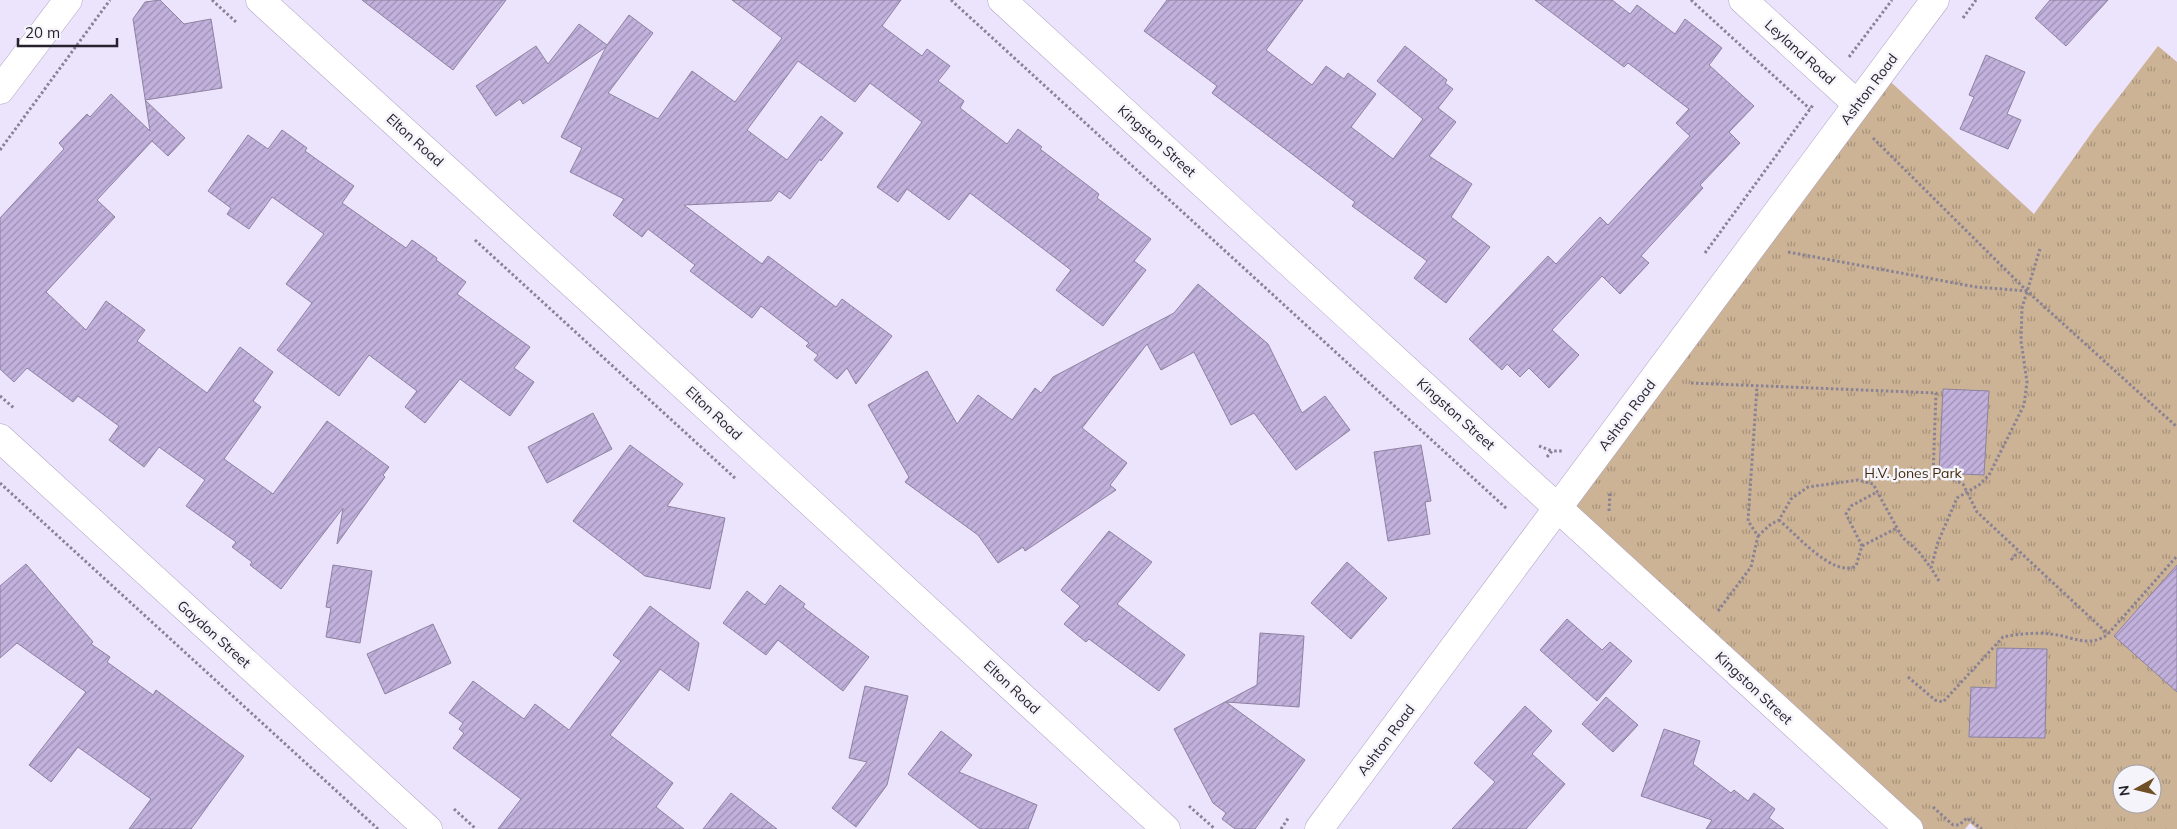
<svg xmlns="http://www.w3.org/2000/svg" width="2177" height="829" font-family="Mulish,sans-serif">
<defs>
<pattern id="park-tufts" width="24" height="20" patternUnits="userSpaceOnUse" patternTransform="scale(1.25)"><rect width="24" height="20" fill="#ccb395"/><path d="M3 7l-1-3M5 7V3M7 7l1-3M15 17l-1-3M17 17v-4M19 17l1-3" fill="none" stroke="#a6917a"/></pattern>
<pattern id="building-hatch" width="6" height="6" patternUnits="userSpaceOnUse" patternTransform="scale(1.25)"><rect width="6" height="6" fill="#c1b1dc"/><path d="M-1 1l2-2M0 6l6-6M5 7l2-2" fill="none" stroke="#9d90b3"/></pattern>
</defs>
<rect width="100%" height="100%" fill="#ece3fd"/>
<path fill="url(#park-tufts)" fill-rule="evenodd" d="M2158,46L2177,62V829H1977L1970,823L1965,829H1909L1559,508L1881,73L2034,214L2095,128ZM2122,774H2152V804H2122Z"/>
<g fill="url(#building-hatch)" stroke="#8d82a0">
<polygon points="160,0 184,24 211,19 222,88 145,100 185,138 168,156 152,141 97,200 115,217 46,292 86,330 106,301 145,330 137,341 207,393 240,347 273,372 253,401 261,407 224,459 273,494 327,421 389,467 383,475 385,477 337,544 343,508 281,589 250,565 252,562 232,547 236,542 186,506 205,480 159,447 144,467 109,440 119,426 78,396 73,402 27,368 14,382 0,369 0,218 64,149 59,143 87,114 90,117 111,94 150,131 133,19 145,2"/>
<polygon points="362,0 506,0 453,70"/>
<polygon points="732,0 901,0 882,26 922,56 927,49 950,66 938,81 964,101 960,108 1007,144 1018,129 1042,147 1040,149 1099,194 1097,198 1151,239 1134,261 1146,270 1103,326 1056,290 1071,270 970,193 949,220 907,189 898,202 877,187 922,122 870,83 855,102 798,61 747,130 787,160 821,116 843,133 821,161 820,159 790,199 779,191 771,201 684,205 762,264 768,256 836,307 842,299 892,336 856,384 847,368 837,379 814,360 818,355 806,346 809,343 761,306 752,318 690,271 695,265 648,229 642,237 613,215 624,199 570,172 582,148 561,137 606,47 523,104 520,99 496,116 476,86 536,46 548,64 579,24 607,45 629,15 653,33 608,93 658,119 692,71 735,102 782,38"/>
<polygon points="1167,0 1303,0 1266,50 1312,85 1326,66 1344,79 1348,73 1376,94 1351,127 1393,159 1423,119 1377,81 1405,46 1447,80 1445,83 1453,89 1438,108 1456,122 1429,156 1472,184 1451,217 1490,247 1446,303 1414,278 1427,261 1352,206 1355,202 1212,93 1217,86 1144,31"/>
<polygon points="1535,0 1612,0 1630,14 1637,5 1675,34 1685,19 1722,48 1709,65 1754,106 1729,132 1740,143 1700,185 1703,188 1641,256 1649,263 1620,294 1602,276 1552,330 1579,355 1549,388 1529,368 1520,377 1507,364 1502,370 1469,339 1548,256 1556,264 1600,217 1608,225 1690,136 1676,123 1689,109 1628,63 1624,67"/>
<polygon points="2050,0 2108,0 2066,46 2035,18"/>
<polygon points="1986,55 2025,72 2007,114 2021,120 2008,149 1960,129 1974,97 1969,95"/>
<polygon points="282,130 307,148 305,151 354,186 342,203 406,248 412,240 437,258 436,260 466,282 457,294 530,347 514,368 534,382 510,416 460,379 425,423 405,407 417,391 369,355 339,396 277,350 312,303 286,284 324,234 272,197 249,229 227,214 231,208 208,191 248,135 268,149"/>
<polygon points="1198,284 1268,344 1302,413 1325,396 1350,430 1296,470 1254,413 1231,425 1194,352 1161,370 1147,344 1082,428 1127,463 1110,485 1116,490 1025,551 1023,547 998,563 978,535 905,482 909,477 868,405 927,371 957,424 978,395 1012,420 1035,388 1041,393 1053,377 1174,313"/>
<polygon points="1943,389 1989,391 1984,475 1939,473"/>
<polygon points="593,413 612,449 547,483 528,447"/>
<polygon points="630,445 683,484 667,506 725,518 710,589 645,576 573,521"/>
<polygon points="1421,445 1431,501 1425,502 1430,534 1388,541 1374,452"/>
<polygon points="1109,531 1152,562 1117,604 1185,655 1159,691 1089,639 1086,642 1064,624 1080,606 1061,590"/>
<polygon points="1347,562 1387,598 1351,639 1311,603"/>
<polygon points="26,564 93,642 91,644 110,657 107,662 153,695 156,690 244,756 191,829 129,829 151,799 78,747 51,782 29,765 86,692 17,643 0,658 0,586"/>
<polygon points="333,565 372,571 360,643 326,637 331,608 326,607"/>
<polygon points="2177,565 2177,692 2114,636"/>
<polygon points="780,585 805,604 803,607 869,657 843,691 778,640 766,655 723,623 747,591 765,605"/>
<polygon points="650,606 699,643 689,691 660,669 610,735 673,783 656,807 684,829 498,829 521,799 453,748 464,733 459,729 463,723 449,713 473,681 524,719 535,704 569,730 621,661 613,655"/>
<polygon points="1567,619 1602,650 1610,642 1632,661 1597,701 1540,650"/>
<polygon points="433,624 451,663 385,694 367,654"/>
<polygon points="1260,633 1304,636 1299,707 1226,702 1305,760 1255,829 1235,829 1222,819 1226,813 1213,803 1174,729 1257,685"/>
<polygon points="1997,648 2047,649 2045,738 1969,737 1971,687 1996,688"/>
<polygon points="865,686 908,696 887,785 856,827 832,808 867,762 849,758"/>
<polygon points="1606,697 1638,725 1613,752 1582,724"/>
<polygon points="1525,706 1552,731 1532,754 1565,784 1526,829 1452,829 1495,782 1474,763"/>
<polygon points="1664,729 1700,741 1693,764 1731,793 1734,790 1748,801 1754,793 1775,809 1769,818 1784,829 1706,829 1712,820 1641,796"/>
<polygon points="941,731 972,755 959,772 1037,805 1028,829 980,829 908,774"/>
<polygon points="731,793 777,829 703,829"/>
</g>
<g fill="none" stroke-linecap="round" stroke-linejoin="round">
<defs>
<g id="minor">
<polyline points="260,0 600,309 1166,829"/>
<polyline points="1002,0 1909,829"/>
<polyline points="1743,0 1857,104"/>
<polyline points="0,90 68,0"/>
<polyline points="0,438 428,829"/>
<polyline points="1319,829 1935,0"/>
</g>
</defs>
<use href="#minor" stroke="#b0a4c3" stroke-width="29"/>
<g stroke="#898295" stroke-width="3" stroke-dasharray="2.5 2.5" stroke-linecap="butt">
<polyline points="212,0 236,22"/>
<polyline points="951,0 1507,509"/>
<polyline points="1691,0 1810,109"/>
<polyline points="1963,18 1976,0"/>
<polyline points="1849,57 1892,0"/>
<polyline points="1873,138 2027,291 2177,427"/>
<polyline points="0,150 110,0"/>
<polyline points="475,240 736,479"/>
<polyline points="1788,252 1976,287 2027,291"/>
<polyline points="1705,253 1813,105"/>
<polyline points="1691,383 1936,393 1933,477 1955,480 1963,484 1977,512 2108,634"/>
<polyline points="0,396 15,409"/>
<polyline points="1539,446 1552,451"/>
<polyline points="1547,457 1552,451 1562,451"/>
<polyline points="0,483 378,829"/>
<polyline points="1609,511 1610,493"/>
<path d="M1779,520C1796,534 1833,578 1856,566L1862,546L1897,528"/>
<polyline points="1758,536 1771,524 1779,520 1791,499 1808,487 1858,480 1873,484 1902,537 1919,552 1931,568"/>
<polyline points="1862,546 1846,514 1851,506 1877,492"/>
<polyline points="2011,560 2018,552"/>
<polyline points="1939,581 1931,568 1938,542 1957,498 1979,485 1989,475 2024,405 2027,382 2021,341 2022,308 2040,249"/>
<polyline points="1718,611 1751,567 1758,536 1748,521 1757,386"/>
<path d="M1908,677L1935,700L1943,702L2003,637C2017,634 2037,632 2051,634C2072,636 2089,649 2108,634L2177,556"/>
<polyline points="1189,806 1215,829"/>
<polyline points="1933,807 1953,825 1959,825 1967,818 1982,829"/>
<polyline points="454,809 476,829"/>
<polyline points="1281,829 1289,817"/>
</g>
<use href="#minor" stroke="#fff" stroke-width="28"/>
</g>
<g text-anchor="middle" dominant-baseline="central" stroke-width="5" stroke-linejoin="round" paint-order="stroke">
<g font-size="14" fill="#27222e" stroke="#f6f4fb">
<text transform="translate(1800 52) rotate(42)">Leyland Road</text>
<text transform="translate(1869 89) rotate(-53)">Ashton Road</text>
<text transform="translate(415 140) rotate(42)">Elton Road</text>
<text transform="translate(1157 141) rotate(42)">Kingston Street</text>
<text transform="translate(714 413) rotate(43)">Elton Road</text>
<text transform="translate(1456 414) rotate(42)">Kingston Street</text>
<text transform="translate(1627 415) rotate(-53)">Ashton Road</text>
<text transform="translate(214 634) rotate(42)">Gaydon Street</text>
<text transform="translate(1012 687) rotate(43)">Elton Road</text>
<text transform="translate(1754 688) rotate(43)">Kingston Street</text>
<text transform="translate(1386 740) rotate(-53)">Ashton Road</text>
</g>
<g font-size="14" fill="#402a0a" stroke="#f6f4fb">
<text x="1913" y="473">H.V. Jones Park</text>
</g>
</g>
<g transform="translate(2137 789) rotate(262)"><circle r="24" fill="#f6f4fb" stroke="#a3a0a9"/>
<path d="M0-4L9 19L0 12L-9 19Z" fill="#6f5026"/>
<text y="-8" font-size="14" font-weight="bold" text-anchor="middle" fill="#27222e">N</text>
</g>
<path d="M18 38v8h99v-8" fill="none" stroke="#27222e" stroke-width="2.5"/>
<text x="25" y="38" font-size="15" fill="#27222e" stroke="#f6f4fb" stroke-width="4" paint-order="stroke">20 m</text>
</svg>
